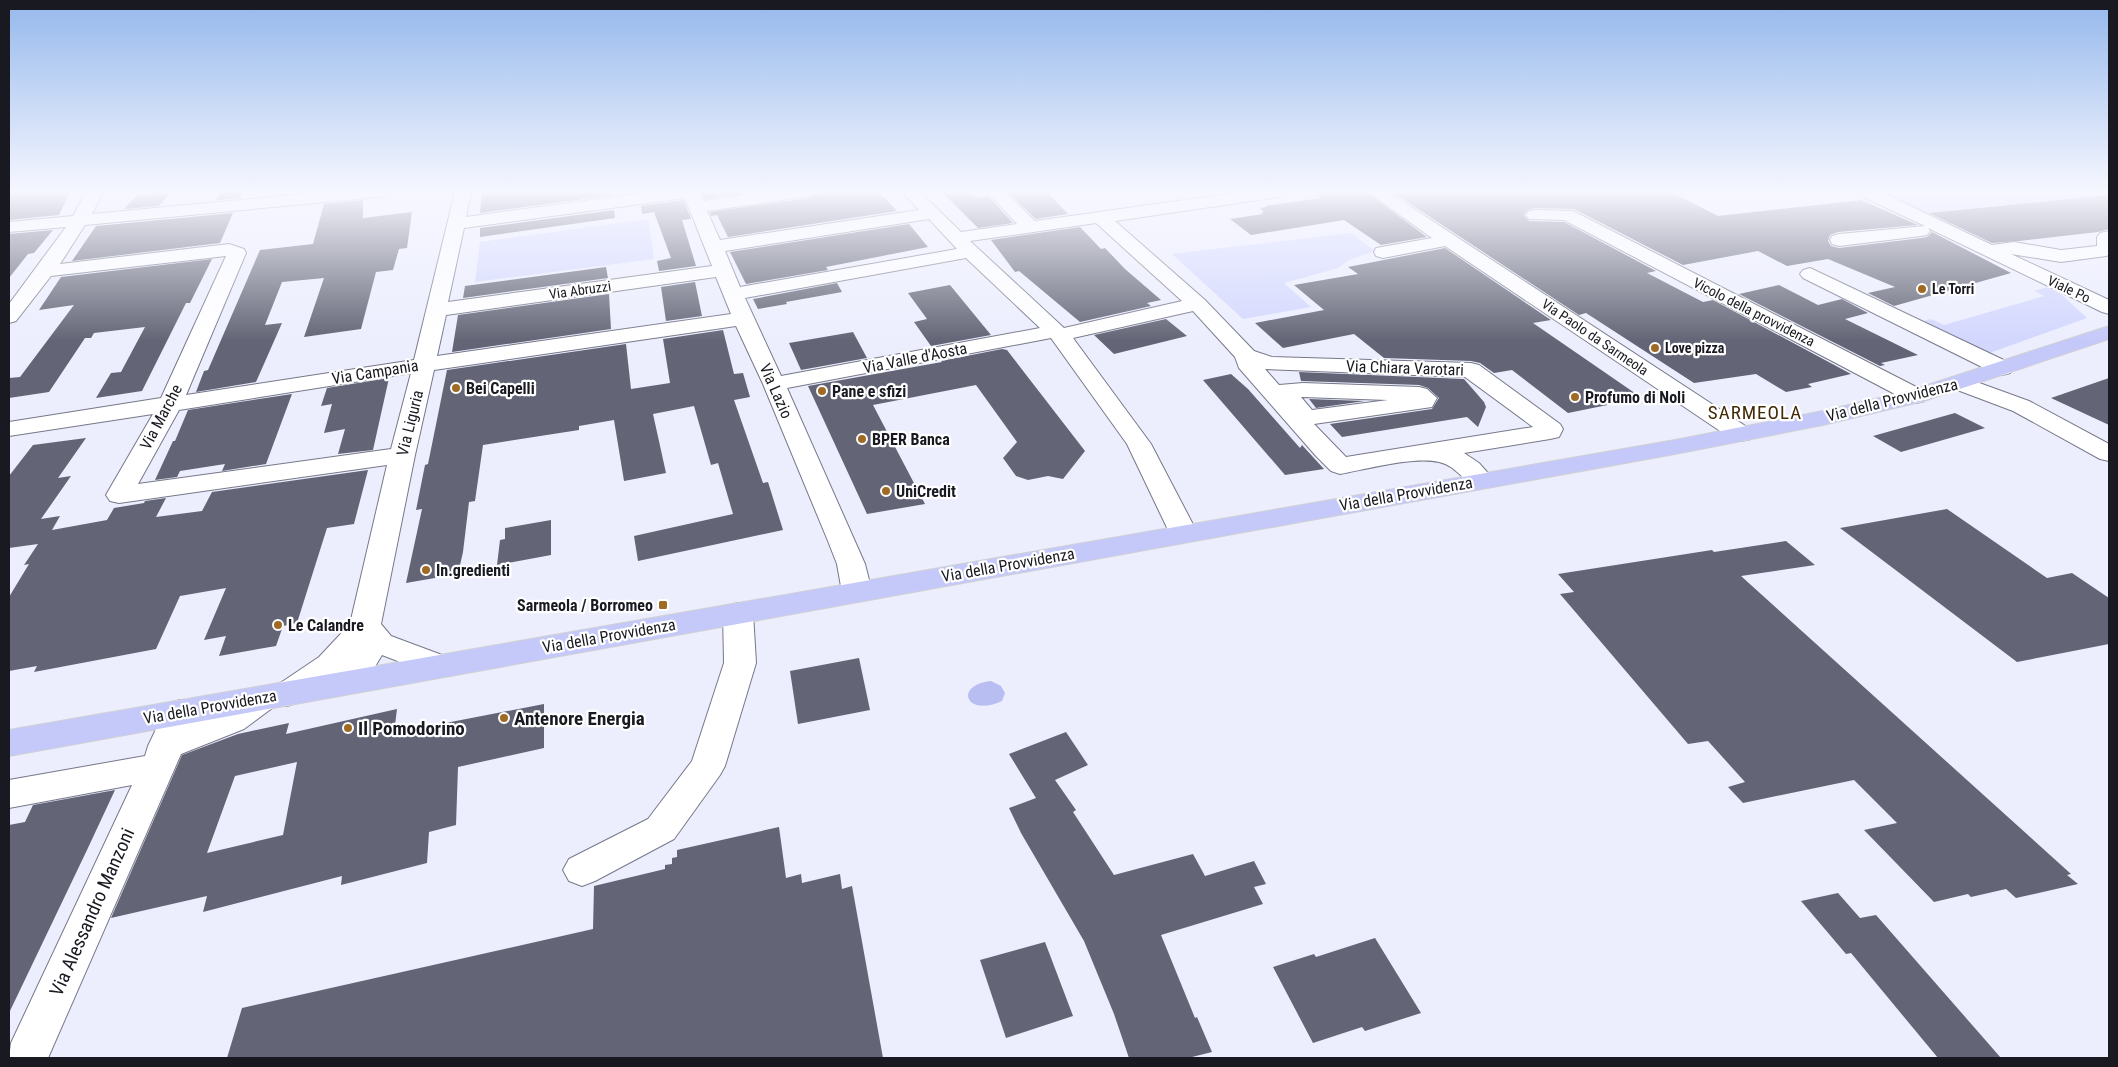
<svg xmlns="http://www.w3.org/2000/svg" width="2118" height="1067" font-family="'Roboto Condensed',sans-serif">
<rect width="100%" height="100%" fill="#eceefe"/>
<g fill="#d3d7fe">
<polygon points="1881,192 2103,192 2109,195 2109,222 2056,200 1927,213"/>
<polygon points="648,219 654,259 475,282 480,242"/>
<polygon points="1351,233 1375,251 1349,260 1338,268 1284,283 1311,307 1243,319 1172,254"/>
<polygon points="2048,287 2062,295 2087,318 1984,355 1917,323 1931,319 1944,325 2044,296 2034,291"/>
</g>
<path fill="#b8bef1" d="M991,681L1001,686L1005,693L1002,701C966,718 953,685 991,681Z"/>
<g fill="#636576" fill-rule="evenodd">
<polygon points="20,192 70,192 59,215 9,220 9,193"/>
<polygon points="171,192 159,206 124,209 137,195"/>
<polygon points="221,192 243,192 240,198 216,200"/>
<polygon points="482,192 612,192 613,195 480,213"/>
<polygon points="702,192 740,192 741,194 704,199"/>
<polygon points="830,192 879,192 897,211 728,237 717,215 711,216 710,212 809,198 812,195"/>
<polygon points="942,192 971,192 977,198 988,196 1013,223 978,228"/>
<polygon points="1012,192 1047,192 1068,214 1036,219 1008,193"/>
<polygon points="1313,192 1366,192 1427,237 1381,245 1344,220 1251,235 1230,219 1263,214 1261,212 1264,212 1260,208 1266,207 1265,206 1321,198"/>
<polygon points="1392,192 1671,192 1718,216 1861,200 1918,225 1838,232 1830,235 1828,241 1831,246 1839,248 1921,238 1927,237 1932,232 2011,273 1894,306 1868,293 1895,287 1828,259 1787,266 1758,251 1683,265 1574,209 1535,208 1528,210 1524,215 1529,221 1564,222 1656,271 1647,273 1703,302 1713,300 1851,374 1808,384 1812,387 1786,392 1756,374 1694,383 1586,313 1579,315"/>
<polygon points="2109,195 2109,229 2098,232 2019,241 1992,243 1929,213"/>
<polygon points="363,200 363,218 412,212 407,248 399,249 393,270 376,272 361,329 304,337 324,278 282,282 265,325 282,323 256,382 196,392 204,371 208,370 260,250 313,244 324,204"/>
<polygon points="684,200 691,219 682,220 696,266 659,271 657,261 671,258 654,212 642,214 641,206"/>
<polygon points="614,210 615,218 480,237 480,228"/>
<polygon points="233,213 220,243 72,261 96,226"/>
<polygon points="909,224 928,247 826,267 828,270 746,284 730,252"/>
<polygon points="1080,227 1101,249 1105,248 1125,269 1161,300 1147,303 1151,306 1080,322 1019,271 1015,272 991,240"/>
<polygon points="53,230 34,253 28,254 9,278 9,234"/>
<polygon points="1445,248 1551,320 1533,323 1642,398 1568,413 1512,370 1494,373 1480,363 1471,361 1384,358 1354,334 1283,348 1255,323 1324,310 1294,285 1358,274 1348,267"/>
<polygon points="212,259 190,303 186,303 142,391 96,398 111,373 121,372 145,327 94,333 91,338 85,338 49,392 9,398 9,378 20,377 74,305 39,310 61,277"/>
<polygon points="606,267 608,278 463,298 465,286"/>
<polygon points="695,282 702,316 666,321 661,287"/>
<polygon points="837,283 842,292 786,302 787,304 758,309 753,299"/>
<polygon points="950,285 991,335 931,346 914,322 927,319 908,293"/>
<polygon points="1779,285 1818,305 1842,299 1868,313 1845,319 1918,355 1881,363 1885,365 1880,366 1739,294"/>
<polygon points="609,294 611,329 452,352 458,315"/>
<polygon points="1166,319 1187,336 1114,354 1094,335"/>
<polygon points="723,330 734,374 743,373 750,397 734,400 763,483 768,482 783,530 638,561 634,536 733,514 718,463 711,465 694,406 653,414 666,473 624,481 614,420 579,426 579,430 483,445 475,501 469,502 463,552 458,574 406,583 422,509 416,510 425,465 428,464 447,370 626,344 631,389 670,383 663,339"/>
<polygon points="853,332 867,358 801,370 789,343"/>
<polygon points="1002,349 1007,350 1085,451 1063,479 1048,476 1028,480 1016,476 1003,458 1017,442 976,385 873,405 925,504 867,514 808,386 942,362 941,361"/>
<polygon points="1299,372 1464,379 1484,402 1486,407 1478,427 1467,417 1342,437 1330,424 1432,409 1439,398 1428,388 1419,385 1301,381"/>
<polygon points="1231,374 1248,389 1300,448 1302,445 1324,469 1285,475 1203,380"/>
<polygon points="389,378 373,450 338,454 345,429 324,433 332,404 321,406 327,388"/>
<polygon points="2109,378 2109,425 2051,398"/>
<polygon points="292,394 266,464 222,471 225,464 180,471 177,477 155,480 173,441 175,441 188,410"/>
<polygon points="1309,399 1365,401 1316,408"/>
<polygon points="1955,413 1985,428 1901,452 1873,436"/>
<polygon points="86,438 58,478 71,476 41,519 60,516 52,530 107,520 114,508 144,503 145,501 166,498 156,517 202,511 212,492 368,470 354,524 327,528 297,623 283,626 276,646 219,656 226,636 204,640 226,588 180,596 156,649 34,672 37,666 9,671 9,597 29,564 24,565 38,544 9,548 9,476 33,445"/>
<polygon points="1947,509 2047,578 2072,573 2109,598 2109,644 2017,662 1840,528"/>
<polygon points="551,520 551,555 497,565 500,540 505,539 505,528"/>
<polygon points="1786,541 1815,565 1741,576 2071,874 2067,875 2078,884 2016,898 2006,889 1971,897 1968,894 1934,902 1864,830 1897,823 1854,780 1743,803 1728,787 1745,782 1708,741 1688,744 1560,594 1574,592 1558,574 1712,550 1714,552"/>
<polygon points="859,658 870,710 798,724 790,671"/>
<path d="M544,704V748L458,767L456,825L429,832L427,863L341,885L342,876L203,912L207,896L111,918L182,755L238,734L289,723L286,734L397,709L394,733ZM297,762L283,835L207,853L235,776Z"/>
<polygon points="1066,732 1088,765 1055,780 1076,810 1073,812 1114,875 1193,854 1205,876 1254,861 1266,884 1254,887 1263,904 1161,935 1195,1018 1197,1017 1212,1052 1188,1058 1129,1058 1114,1014 1084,941 1021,833 1009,808 1036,798 1009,754"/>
<polygon points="115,790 87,850 9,1013 9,825 25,822 33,805"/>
<polygon points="779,827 786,878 801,874 802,883 840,874 842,889 852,886 883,1058 227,1058 242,1008 593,929 594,886 665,869 665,865 672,864 672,858 677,857 677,850"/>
<polygon points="1838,893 1860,918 1876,915 2001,1058 1938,1058 1851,953 1846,954 1801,901"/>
<polygon points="1375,938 1421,1013 1365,1031 1362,1027 1313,1043 1273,967 1314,954 1316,957"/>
<polygon points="1045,942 1073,1016 1006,1038 980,960"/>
</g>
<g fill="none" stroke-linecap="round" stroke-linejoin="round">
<defs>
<g id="minor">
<path d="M86,192H103L92,214L323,192H386L384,196L378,197L85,225L60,264L229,244L244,249L246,253L186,395L414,360L455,192H471L466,217L651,192H700L703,201L767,192H811L809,196L803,197L707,211L720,240L919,210L902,192H920L961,232L1017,224L987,192H1005L1035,221L1242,192H1286L1284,196L1278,197L1115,221L1205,300L1254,351L1272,357L1471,363L1479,365L1560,424L1563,429L1559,437L1550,439L1464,453L1479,463L1495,481L1491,486C1466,493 1462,467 1439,462C1414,456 1367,469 1340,474L1331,471L1316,456L1239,368L1235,357L1193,311L1073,338L1151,444L1198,534L1194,540L1184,542L1174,540L1170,534L1127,444L1051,338L787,388L865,564L872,592L867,599L857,601L847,599L842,592L837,564L828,541L763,384L736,326L434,370L415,455L381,624L391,636L450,658L455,666L450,674L439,677L382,655L361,690L350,693L339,690L334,682L338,674L298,702L287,706L277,702L275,706L244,729L181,754L48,1058H9L11,1043L132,785L9,808V780L145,756L148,746L168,704L180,700L192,704L197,712L193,722C202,718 213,716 222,710C240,699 251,683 273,689L276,686L319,657L350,624L387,465L119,503L110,501L106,495L153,414L9,436V422L161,398L226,256L51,276L16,321L9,323V304L66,227L9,232V222L73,216ZM685,198L712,266L448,302L464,228ZM929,219L957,249L740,287L725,251ZM1096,223L1182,301L1064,328L970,241ZM966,258L1040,328L781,376L745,298ZM716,277L731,314L437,356L446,315ZM1265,369L1465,377L1533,427L1346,457L1314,424L1432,407L1437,398L1427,389L1419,387L1303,383L1279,385ZM411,373L391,449L138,484L179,410ZM1301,397H1303L1388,400L1312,410Z"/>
<polygon points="1368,192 1388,192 1750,429 1753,434 1750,439 1741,441 1732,439 1445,246 1383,258 1376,256 1374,252 1376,248 1432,238"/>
<polygon points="1859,192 1881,192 1992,245 2014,242 2061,250 2097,246 2097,237 2100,233 2109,231 2109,255 2106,256 2061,262 2011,254 2109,300 2109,314 2102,312 1928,228 1930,231 1927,235 1921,236 1839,246 1832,244 1830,240 1832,236 1839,234 1925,226 1861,196"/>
<polygon points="1535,210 1573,211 1924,391 1928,396 1924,401 1916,403 1908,401 1564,220 1529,219 1526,215 1529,211"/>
<polygon points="1810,268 2010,363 2013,368 2010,373 2002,375 1994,373 1803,278 1800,274 1803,270"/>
<polygon points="1960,376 2029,401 2109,444 2109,461 2100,459 2013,411 1952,388 1949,383 1952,378"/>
<polygon points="738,603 749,606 753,613 756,663 725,766 720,775 674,839 595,881 582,886 569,881 563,870 569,859 648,819 692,761 724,663 723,613 727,606"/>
</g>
<polygon id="major" points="2109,326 2109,339 1924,401 1823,425 1675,454 9,756 9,730 1675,440 1823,411 1909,391"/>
</defs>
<use href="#minor" stroke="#767889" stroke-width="2"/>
<use href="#major" stroke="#d1d1d3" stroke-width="2"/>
<use href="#minor" fill="#fff" fill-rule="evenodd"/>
<use href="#major" fill="#c5c9f9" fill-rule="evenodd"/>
</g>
<linearGradient id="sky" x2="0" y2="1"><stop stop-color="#95b8ec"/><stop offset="0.56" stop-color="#f6f7ff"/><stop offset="1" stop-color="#f6f7ff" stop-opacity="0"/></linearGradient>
<rect width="2118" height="341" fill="url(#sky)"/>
<g fill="#9f6a23" stroke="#fff" stroke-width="2">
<circle cx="1922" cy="289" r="5"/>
<circle cx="1655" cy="348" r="5"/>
<circle cx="456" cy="388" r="5"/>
<circle cx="822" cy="391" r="5"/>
<circle cx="1575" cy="397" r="5"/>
<circle cx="862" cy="439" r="5"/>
<circle cx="886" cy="491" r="5"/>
<circle cx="426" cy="570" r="5"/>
<rect x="658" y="600" width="10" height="10" rx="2.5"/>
<circle cx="278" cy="625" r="5"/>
<circle cx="504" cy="718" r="5"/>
<circle cx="348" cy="728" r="5"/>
</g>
<g text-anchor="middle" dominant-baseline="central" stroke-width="4.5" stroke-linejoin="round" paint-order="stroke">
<g font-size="14" font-weight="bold" fill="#191a21" stroke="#fff" text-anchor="start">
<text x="1932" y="289">Le Torri</text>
<text x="1665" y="348">Love pizza</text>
</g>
<g font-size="14" fill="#191a21" stroke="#fff">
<text transform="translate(2069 289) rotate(25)">Viale Po</text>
<text transform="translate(580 290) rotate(-8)">Via Abruzzi</text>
<text transform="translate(1754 312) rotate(27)">Vicolo della provvidenza</text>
<text transform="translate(1595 337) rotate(34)">Via Paolo da Sarmeola</text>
</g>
<g font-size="16" fill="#191a21" stroke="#fff">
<text transform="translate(915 358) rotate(-11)">Via Valle d'Aosta</text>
<text transform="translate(1405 368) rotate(2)">Via Chiara Varotari</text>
<text transform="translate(375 372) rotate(-9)">Via Campania</text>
<text transform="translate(776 391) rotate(66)">Via Lazio</text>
<text transform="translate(1892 400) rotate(-14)">Via della Provvidenza</text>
<text transform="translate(161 417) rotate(-62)">Via Marche</text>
<text transform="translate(410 423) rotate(-76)">Via Liguria</text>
<text transform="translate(1406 494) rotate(-10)">Via della Provvidenza</text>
<text transform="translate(1008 565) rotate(-10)">Via della Provvidenza</text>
<text transform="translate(609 636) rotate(-10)">Via della Provvidenza</text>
<text transform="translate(210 707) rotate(-10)">Via della Provvidenza</text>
</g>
<g font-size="16" font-weight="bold" fill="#191a21" stroke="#fff" text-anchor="start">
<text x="466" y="388">Bei Capelli</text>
<text x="832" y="391">Pane e sfizi</text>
<text x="1585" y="397">Profumo di Noli</text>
<text x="872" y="439">BPER Banca</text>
<text x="896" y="491">UniCredit</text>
<text x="436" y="570">In.gredienti</text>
<text x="653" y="605" text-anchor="end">Sarmeola / Borromeo</text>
<text x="288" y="625">Le Calandre</text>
</g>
<g font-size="19" letter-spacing="1" fill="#432a07" stroke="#fff">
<text x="1755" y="412">SARMEOLA</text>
</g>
<g font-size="19" font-weight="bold" fill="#191a21" stroke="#fff" text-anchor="start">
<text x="514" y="718">Antenore Energia</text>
<text x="358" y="728">Il Pomodorino</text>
</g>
<g font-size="19" fill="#191a21" stroke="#fff">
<text transform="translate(92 912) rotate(-66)">Via Alessandro Manzoni</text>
</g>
</g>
<rect width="2118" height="1067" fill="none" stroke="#191a21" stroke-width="20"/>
</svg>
